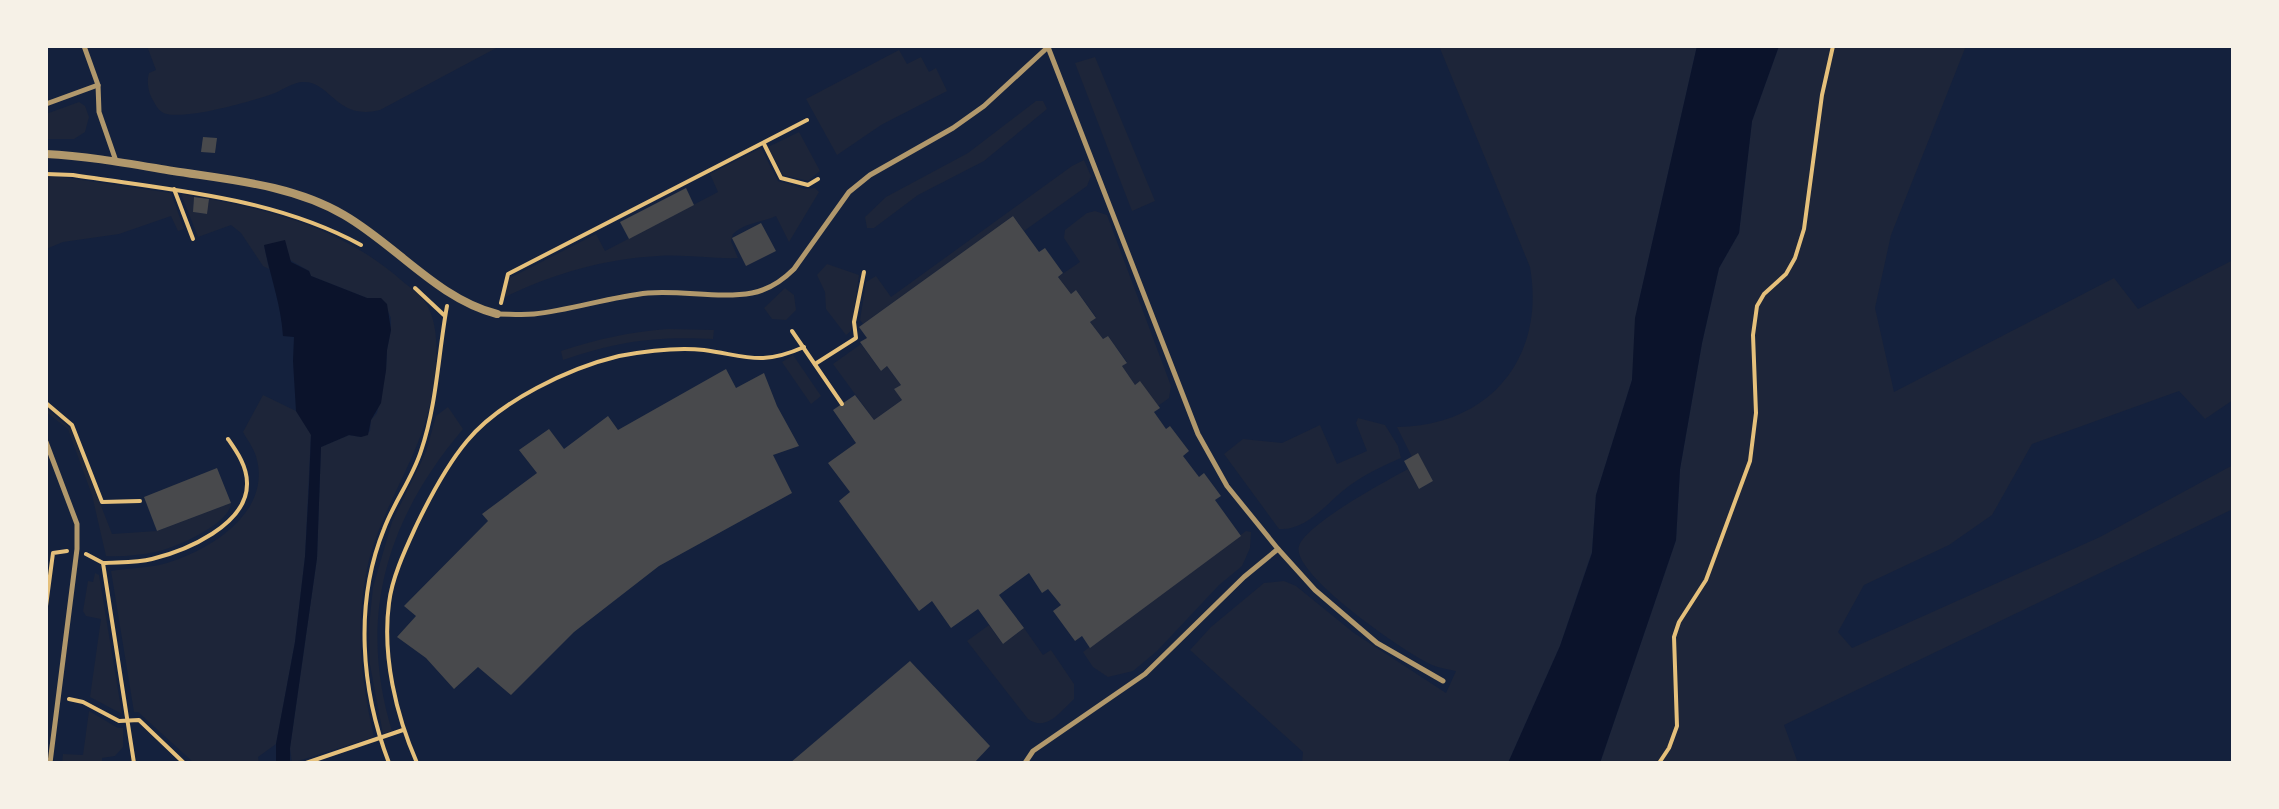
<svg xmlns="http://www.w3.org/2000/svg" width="2279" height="809" font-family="Signika,sans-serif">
<rect width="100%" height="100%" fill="#14213d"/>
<g fill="#1d2539">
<path d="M147,46H500L380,110C336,121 331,81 303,82C294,82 284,89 275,93C253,101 189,119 167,114C161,113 157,108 154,102C149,94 146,83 149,73L156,70Z"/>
<path d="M1439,46H1697L1639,301L1632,380L1596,495L1592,552L1560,646L1508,763H1302L1303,752L1190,650L1211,627L1264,583L1284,581L1296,586L1354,633L1446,693L1456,671C1448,669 1439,668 1432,665C1407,654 1290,574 1299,546C1306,524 1386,481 1408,469L1419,489L1433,481L1418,454L1412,457L1397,427C1489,426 1546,358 1530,267Z"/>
<polygon points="1779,46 1966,46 1891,235 1875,308 1894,392 2114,278 2138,309 2233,260 2233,400 2205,419 2179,391 2032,444 1992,515 1949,545 1864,585 1838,632 1852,648 2100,537 2233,465 2233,509 1784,725 1798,763 1600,763 1676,540 1680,469 1702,343 1719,268 1739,233 1752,121"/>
<polygon points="899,50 907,64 921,57 929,72 936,68 947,91 881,125 837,155 806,99"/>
<polygon points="1095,57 1155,201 1132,211 1075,63"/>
<polygon points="1036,101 1043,101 1047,109 984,161 918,195 874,228 867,228 865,217 886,197 968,153"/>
<polygon points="79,102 85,106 89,117 85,132 74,139 46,139 46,114"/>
<polygon points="799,132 820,171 808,181 783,175 768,147"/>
<path d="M761,148L778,181L805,189L815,188L819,192L789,242L776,216C761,223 746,222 733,234L731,241L738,258C711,259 685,254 658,256C603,259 552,274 503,298L508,279L596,234L605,251L718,192L710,174Z"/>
<polygon points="1084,160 1091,176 1087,186 1024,231 1013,216 863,324 860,320 866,282 876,276 891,297 1072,166"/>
<polygon points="55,176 171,193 184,229 178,231 171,216 119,234 63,242 46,249 46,178"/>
<path d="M181,194L194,197L193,212L206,214L209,199C280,212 345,231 401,280C409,287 422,295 427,305C444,334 435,392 425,423C409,473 378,517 367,569C355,627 361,680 374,737L292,763L290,748L317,558L321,447L349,435L361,437L370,431L371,420L377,413L386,370L387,350L391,330V318L382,299L367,298L311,276L309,271L264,245L269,269L263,266L241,233L231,225L198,237Z"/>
<polygon points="1095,211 1107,215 1171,386 1169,398 1158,406 1139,382 1135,385 1122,366 1127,362 1108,336 1103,339 1090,322 1096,317 1076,290 1071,294 1058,277 1080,262 1064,238 1065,230 1087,213"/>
<polygon points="827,264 859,275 851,331 846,335 826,309 825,292 817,275"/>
<polygon points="785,288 794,295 796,310 786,320 772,319 764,308"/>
<path d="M668,329L714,330L713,339C655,336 619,341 563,360L561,351C597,339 630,332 668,329Z"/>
<polygon points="861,344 881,371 887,366 901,385 894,389 902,400 874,420 833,364"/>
<polygon points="793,355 821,396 811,404 782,362"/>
<path d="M263,395L296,411L311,434L305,557L295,642L276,744L258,757L259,763H194L138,712H134L111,571C128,568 149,568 167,563C210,550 270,513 257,460C255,450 248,441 243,432Z"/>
<path d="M448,407L463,429C387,519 357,616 392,731L383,734L370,665L369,627L373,587L392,522L426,452L436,416Z"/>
<path d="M46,408L71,429L112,534L157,531L231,503C230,524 175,548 156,552C140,555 123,557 106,556L92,495L68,429L46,412Z"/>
<path d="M1358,418L1385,425L1398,446L1401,458C1383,466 1365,474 1349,486C1328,501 1308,531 1279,529L1224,454L1243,439L1282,443L1320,425L1337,464L1367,451L1356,423Z"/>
<polygon points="1246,531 1251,532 1250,548 1242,566 1219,585 1157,651 1133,671 1108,677 1093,667 1083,652"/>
<polygon points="95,573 99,575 122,714 90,697 101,619 86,616 83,611 88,581 93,582"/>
<path d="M989,625L1003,644L1024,628L1043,655L1051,650L1074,684V699C1060,712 1047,732 1028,719L967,641Z"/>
<polygon points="89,711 118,728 123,728 123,747 115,756 102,758 102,763 62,763 63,754 83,755"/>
</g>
<g fill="#0b132b">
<polygon points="1697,46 1779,46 1752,121 1739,233 1719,268 1702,343 1680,469 1676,540 1600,763 1508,763 1560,646 1592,553 1596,495 1632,380 1635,318"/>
<path d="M285,240L291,262L309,271L311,276L367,298H381L387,304L391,330L387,350L386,370L381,403L371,420L368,435L361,437L349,435L321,447L317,558L290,748V763H276V744L295,642L305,557L309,485L311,435L296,411L293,361L294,337L283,336C281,304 270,276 264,245Z"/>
</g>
<g fill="#48494c">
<polygon points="203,137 217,138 215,153 201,152"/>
<polygon points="686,188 694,205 629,239 620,222"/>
<polygon points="194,197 209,199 207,214 193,212"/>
<polygon points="1013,216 1039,252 1045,248 1063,273 1058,277 1071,294 1076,290 1096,318 1090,322 1103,339 1108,336 1127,363 1122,366 1135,385 1140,381 1160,408 1154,412 1166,429 1170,426 1189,451 1183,456 1199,477 1204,473 1221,496 1215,500 1241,536 1090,648 1082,636 1075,641 1053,611 1061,605 1048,589 1042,593 1029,573 999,595 1024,628 1003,644 978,609 951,628 932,601 919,611 839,501 850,492 828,463 856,443 833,410 855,395 874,420 902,400 894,389 901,385 887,366 881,371 860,342 867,338 859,327"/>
<polygon points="761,223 776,251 746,266 732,238"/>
<polygon points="726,369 736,388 764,373 777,406 799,446 773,455 792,493 659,566 574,632 511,695 478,667 454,689 426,658 397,637 416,616 404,606 488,521 482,514 537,473 519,450 549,429 564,449 608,416 618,430"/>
<polygon points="1418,453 1433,481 1419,489 1404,461"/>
<polygon points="217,468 231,503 157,531 144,497"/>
<polygon points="910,661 990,746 974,763 790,763"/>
</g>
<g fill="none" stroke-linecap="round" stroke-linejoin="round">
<g stroke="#e5c07b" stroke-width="4">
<polyline points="764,144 781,178 808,185 818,179"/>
<path d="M46,174L73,175C170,190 273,197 361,245"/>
<polyline points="174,189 193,239"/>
<polyline points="415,288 445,316"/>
<polyline points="501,303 508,274 807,120"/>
<polyline points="792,331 842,404"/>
<polyline points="815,364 856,338 854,322 864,272"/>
<polyline points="46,403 72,425 102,502 140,501"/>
<polyline points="86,554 103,563 134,763"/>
<path d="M103,563C119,562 137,563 152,559C185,551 248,525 247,483C247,466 237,452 228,439"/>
<polyline points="46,606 53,553 67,551"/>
<polyline points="69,699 83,702 119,721 139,720 184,763"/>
<polyline points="306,763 403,730"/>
<path d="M389,763C361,690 354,603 384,529C394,502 412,479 421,451C437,404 438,355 447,306"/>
<path d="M417,763C396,715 382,656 389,603C392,577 406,548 417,524C431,495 447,465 467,441C500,401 569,368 619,356C646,351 677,347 704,350C747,356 761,366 804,347"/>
<polyline points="1659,763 1669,748 1677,726 1674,637 1679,622 1706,580 1750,461 1756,413 1753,335 1757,306 1764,294 1786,274 1795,258 1804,229 1822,95 1833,46"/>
</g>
<g stroke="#b1986c" stroke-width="5">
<polyline points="84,46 98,85 99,112 116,161"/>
<polyline points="1048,47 1198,434 1227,486 1278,549 1315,590 1377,643 1443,681"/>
<polyline points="46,104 98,85"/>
<path d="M497,314C509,314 522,315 534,314C572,310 609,297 648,293C682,290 719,299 752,293C768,290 783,280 794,269L849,192L870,175L953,128L984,106L1048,47"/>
<polyline points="46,442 77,524 77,549 50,763"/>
<polyline points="1025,763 1033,751 1145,674 1244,577 1278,549"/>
</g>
<path stroke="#b1986c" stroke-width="8" d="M46,154C89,156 131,164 173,171C231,180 293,185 344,215C396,245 438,299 497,314"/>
</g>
<rect width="2279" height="809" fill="none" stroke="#f6f1e7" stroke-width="96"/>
</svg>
